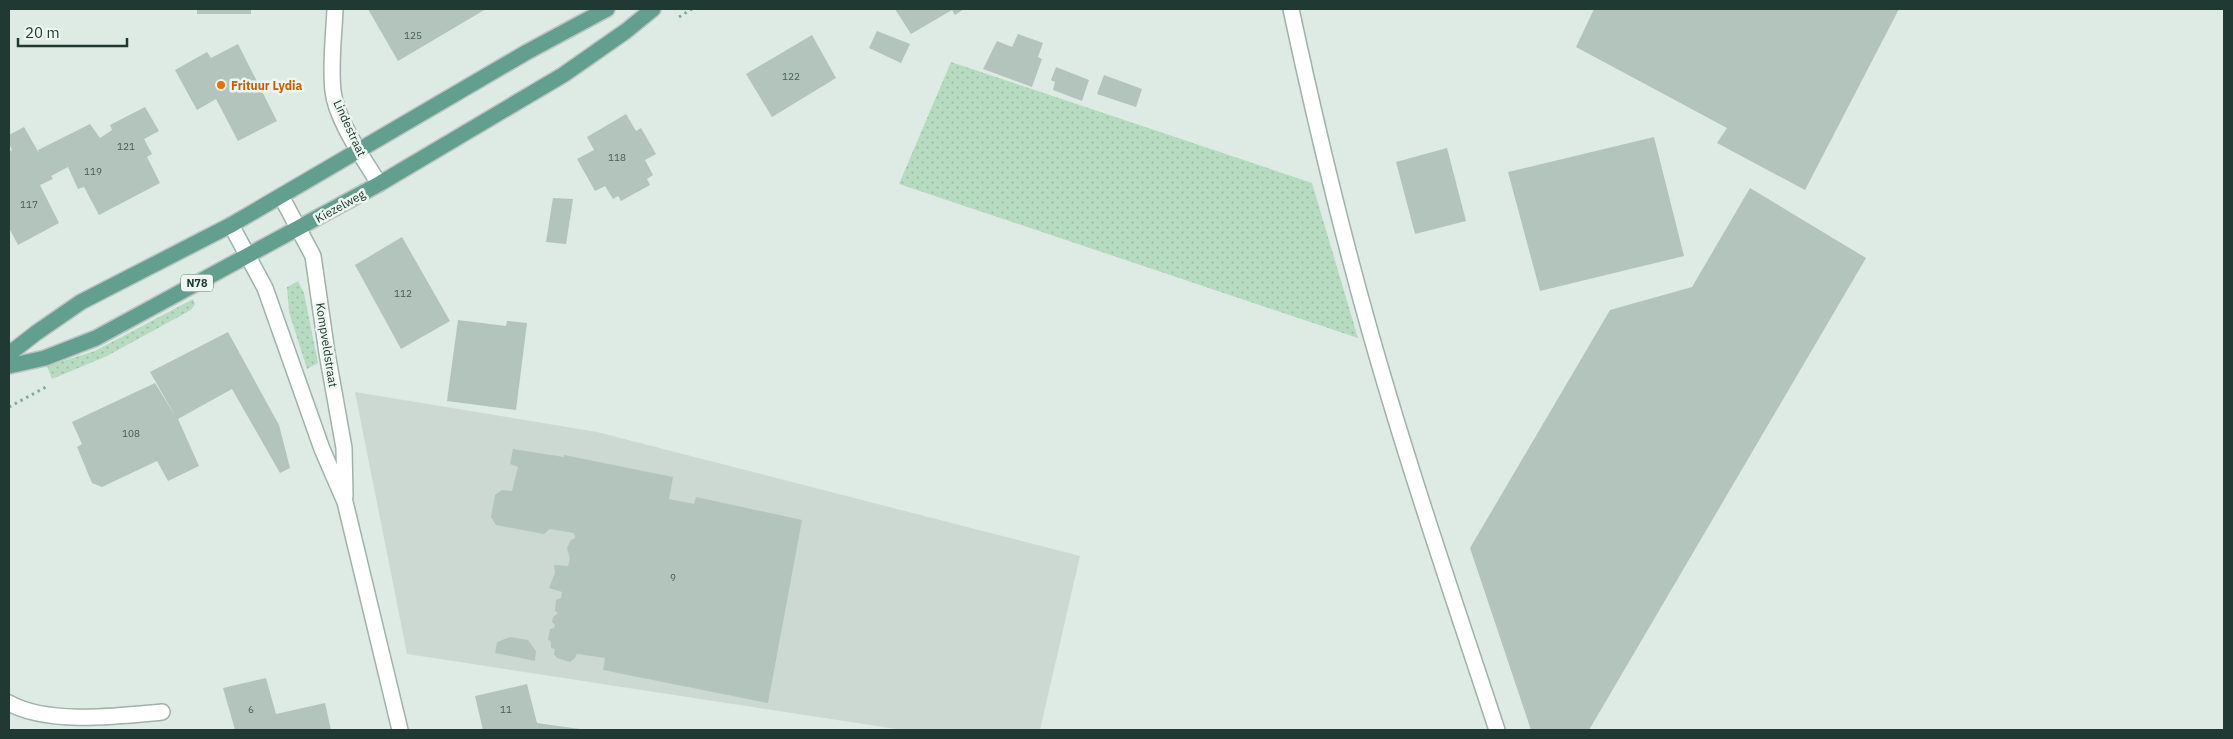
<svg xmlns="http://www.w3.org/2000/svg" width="2233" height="739" font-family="'IBM Plex Sans',sans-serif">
<defs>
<pattern id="grass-dots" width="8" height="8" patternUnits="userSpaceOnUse" patternTransform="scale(1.25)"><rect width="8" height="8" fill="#b6dbc0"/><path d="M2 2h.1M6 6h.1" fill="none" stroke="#9cbda5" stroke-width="1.8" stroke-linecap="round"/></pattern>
</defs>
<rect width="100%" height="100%" fill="#deeae4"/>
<polygon fill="#ccd9d3" points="355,392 597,432 1080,556 1040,730 903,730 407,654"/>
<g fill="url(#grass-dots)">
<polygon points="951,62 1312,183 1358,338 899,184"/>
<polygon points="298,281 304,293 318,363 307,369 289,312 287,287"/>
<polygon points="193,299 195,304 191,310 107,356 52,379 47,366 95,351"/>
</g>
<g fill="#b3c4bd">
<rect x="197" y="9" width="54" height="5"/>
<polygon points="368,9 486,9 398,61"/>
<polygon points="895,9 964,9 955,15 952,10 911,34"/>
<polygon points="1594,9 1899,9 1805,190 1717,143 1727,128 1576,47"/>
<polygon points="877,31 910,44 901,63 869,48"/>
<polygon points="1018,34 1043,43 1038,57 1042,59 1032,87 983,69 997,41 1012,47"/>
<polygon points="812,35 836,78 772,117 746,74"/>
<polygon points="238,44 277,121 238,141 216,99 197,110 175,70 207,52 211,58"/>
<polygon points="1056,67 1089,80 1082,101 1053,90 1055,82 1051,80"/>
<polygon points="1104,75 1142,89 1136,107 1097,94"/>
<polygon points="145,107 159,131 144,139 152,154 147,157 160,183 99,215 84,187 78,189 68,167 51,176 53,179 40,185 59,223 18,245 9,228 9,152 12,150 9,143 9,135 24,127 39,153 38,150 90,124 100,138 112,130 110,125"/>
<polygon points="626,114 636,131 641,128 656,154 645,160 653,175 647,179 650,185 621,201 618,196 613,199 605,186 595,191 577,159 594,150 587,137"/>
<polygon points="1654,137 1684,256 1540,291 1508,172"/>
<polygon points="1447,148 1466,221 1415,234 1396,162"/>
<polygon points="1750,188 1866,258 1589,730 1531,730 1470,548 1610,310 1692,287"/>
<polygon points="553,198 573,199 566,244 546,242"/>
<polygon points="402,237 450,321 401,349 355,265"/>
<polygon points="458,320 506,326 507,321 527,323 516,410 447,401"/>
<polygon points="228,332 279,425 290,468 280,473 232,389 178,419 199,466 168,481 157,461 102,487 92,483 77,447 82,444 72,422 155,383 176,417 150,372"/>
<polygon points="513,449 564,457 564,455 673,477 669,499 694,504 696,497 802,520 768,703 603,670 605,658 577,654 575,658 570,662 557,658 554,654 555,649 551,648 551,642 548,639 550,629 554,628 555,625 552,622 553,617 558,613 555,611 556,600 561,598 562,592 549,588 555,573 554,565 568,566 570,559 567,548 571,540 575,538 574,533 550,529 544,534 496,525 491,517 495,495 502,490 512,491 518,467 510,464"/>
<polygon points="510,637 528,640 536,651 535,661 495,653 497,642"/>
<polygon points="266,678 276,714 325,703 331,730 235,730 223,688"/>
<polygon points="527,684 537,723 587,730 483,730 475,696"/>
</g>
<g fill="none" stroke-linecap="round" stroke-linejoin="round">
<defs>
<path id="service" d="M9,703C48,725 119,716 162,712"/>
<g id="minor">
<path d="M335,9C334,35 330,64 333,91C336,120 364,159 379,184"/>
<path d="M1291,9C1314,116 1339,222 1369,328C1407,463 1453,597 1497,730"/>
</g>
<g id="tertiary">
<polyline points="281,196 313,256 327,353 344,448 345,496"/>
<polyline points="231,225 265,288 322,449 345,502 400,730"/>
</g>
<g id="primary">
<polyline points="9,354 36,333 81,302 231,225 527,52 607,9"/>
<polyline points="9,366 45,358 96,338 379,184 563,75 626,31 653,9"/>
</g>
</defs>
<use href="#service" stroke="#a1b1ab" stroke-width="18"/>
<use href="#minor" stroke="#a1b1ab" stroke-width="18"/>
<use href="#tertiary" stroke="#a1b1ab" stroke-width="18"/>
<use href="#primary" stroke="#bcc4c2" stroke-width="18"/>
<g stroke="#7ead9e" stroke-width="3" stroke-dasharray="2.5 4" stroke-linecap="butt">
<polyline points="679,17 692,9"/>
<polyline points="9,407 46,387"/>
</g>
<use href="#service" stroke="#fff" stroke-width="15"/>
<use href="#minor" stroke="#fff" stroke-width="15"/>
<use href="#tertiary" stroke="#fff" stroke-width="15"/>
<use href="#primary" stroke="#629f8f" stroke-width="15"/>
</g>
<circle fill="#e8710a" stroke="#eef6f2" stroke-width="2" cx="221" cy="85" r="5"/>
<g text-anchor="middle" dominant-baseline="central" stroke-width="5" stroke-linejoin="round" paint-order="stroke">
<g font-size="10" fill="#455c55">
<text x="413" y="35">125</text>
<text x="791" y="76">122</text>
<text x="126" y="146">121</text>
<text x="617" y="157">118</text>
<text x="93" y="171">119</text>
<text x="29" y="204">117</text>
<text x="403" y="293">112</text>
<text x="131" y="433">108</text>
<text x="673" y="577">9</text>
<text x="251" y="709">6</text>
<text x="506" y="709">11</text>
</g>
<rect fill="#eef6f2" stroke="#5e726c" stroke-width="1" x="181" y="274.5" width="32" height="17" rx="4"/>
<g font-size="11" font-weight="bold" fill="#203932">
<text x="197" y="283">N78</text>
</g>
<g font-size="12" font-weight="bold" fill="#c56008" stroke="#eef6f2" text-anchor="start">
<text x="231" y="85">Frituur Lydia</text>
</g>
<g font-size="12" fill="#203932" stroke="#eef6f2">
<text transform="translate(350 128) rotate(65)">Lindestraat</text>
<text transform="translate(340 206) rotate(-29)">Kiezelweg</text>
<text transform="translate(327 345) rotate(81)">Kompveldstraat</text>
</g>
</g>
<rect width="2233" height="739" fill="none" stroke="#203932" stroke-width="20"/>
<path d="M18 38v8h109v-8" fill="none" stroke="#203932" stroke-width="2.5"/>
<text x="25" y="38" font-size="15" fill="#203932" stroke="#eef6f2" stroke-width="4" paint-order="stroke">20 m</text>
</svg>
